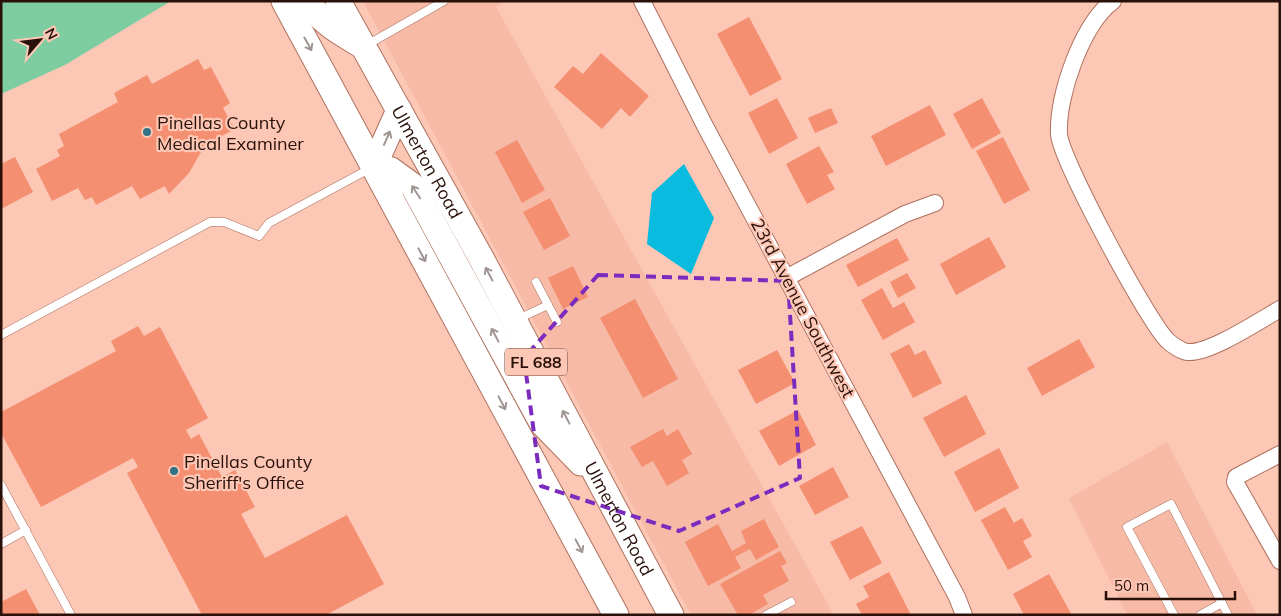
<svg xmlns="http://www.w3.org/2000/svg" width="1281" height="616" font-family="Mulish,sans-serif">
<rect width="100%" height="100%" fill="#fdc7b6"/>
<g fill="#f6baa7">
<polygon points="363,1 505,1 496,7 834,615 691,615"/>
<polygon points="1167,442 1257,615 1127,615 1069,498"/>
</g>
<polygon fill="#7ecda0" points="1,1 171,1 65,65 1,94"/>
<polygon fill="#09bbde" points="684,164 714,218 691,274 647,244 652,193"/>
<g fill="#f48f71">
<polygon points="749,17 782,79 750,96 717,34"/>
<polygon points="601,53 649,96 630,117 621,108 602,129 554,87 573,66 583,74"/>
<polygon points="198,59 204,70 211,67 230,103 223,108 235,129 205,145 189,173 169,194 165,186 140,199 132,186 96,205 92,197 85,200 78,188 52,201 36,169 60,156 57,150 64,146 59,134 118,102 114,93 147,75 152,84"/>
<polygon points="777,98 798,138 769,154 748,113"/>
<polygon points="982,98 1001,133 972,149 953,114"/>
<polygon points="930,105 946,135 886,166 871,136"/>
<polygon points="831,108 838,123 815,133 808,118"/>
<polygon points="1003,137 1030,190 1004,204 976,151"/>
<polygon points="517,140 545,190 522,203 495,152"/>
<polygon points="819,146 834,172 827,175 835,189 807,204 786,164"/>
<polygon points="15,157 33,192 1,209 1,164"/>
<polygon points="550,198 570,236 544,250 523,212"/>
<polygon points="989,237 1006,267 956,295 940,264"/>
<polygon points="897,238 909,260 858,287 846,265"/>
<polygon points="573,266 588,297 563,309 548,278"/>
<polygon points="907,273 916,288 898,298 890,282"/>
<polygon points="882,288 893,308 904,302 915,322 883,340 861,300"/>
<polygon points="635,299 678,379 643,398 600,318"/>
<polygon points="138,326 144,336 160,327 208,418 186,430 191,439 199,434 222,477 235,470 255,507 241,514 265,558 347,515 384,584 326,615 202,615 127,473 138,467 133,458 41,507 1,433 1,412 116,351 111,341"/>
<polygon points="1079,339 1095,367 1042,396 1027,368"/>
<polygon points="909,344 915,355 925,350 942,383 913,398 890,354"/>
<polygon points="777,350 795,383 756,404 738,370"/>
<polygon points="966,395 986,434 944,457 923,418"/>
<polygon points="798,410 816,445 779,466 759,431"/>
<polygon points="663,429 667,436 678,429 692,454 682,460 689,473 667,486 653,461 642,467 630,447"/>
<polygon points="999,448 1019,488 975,512 954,472"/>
<polygon points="833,467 849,497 815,515 799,486"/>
<polygon points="1005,507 1014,523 1022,518 1032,536 1023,541 1032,557 1008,570 981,520"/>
<polygon points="764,519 779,547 756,560 750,549 735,557 741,568 708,586 685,542 718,524 732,551 746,543 741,531"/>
<polygon points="862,526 882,563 850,580 830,542"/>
<polygon points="780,551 787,563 781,566 789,581 763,595 768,604 749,615 738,615 720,584"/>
<polygon points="889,572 911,615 862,615 856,604 869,597 863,586"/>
<polygon points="1049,574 1072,615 1024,615 1013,594"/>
<polygon points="26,589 40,615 1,615 1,602"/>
</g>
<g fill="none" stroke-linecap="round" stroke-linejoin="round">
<defs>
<g id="service">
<polyline points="365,46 444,1"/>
<polyline points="548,305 557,322"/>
<polyline points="518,319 548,305 536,282"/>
<polyline points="1,335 210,222 224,222 259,236 269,223 371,168"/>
<polyline points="1,485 71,615"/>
<polyline points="1,544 26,530"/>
<polyline points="766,615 791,602"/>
<polyline points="1174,615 1127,527 1171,504 1228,615"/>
<polyline points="1200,615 1222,603"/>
</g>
<g id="minor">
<polyline points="642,1 705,126 957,597 964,615"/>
<path d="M1113,1C1082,24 1057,96 1059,134C1060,158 1149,324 1168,341C1172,345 1183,352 1188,352C1209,354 1259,321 1280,309"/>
<polyline points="788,277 905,214 935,203"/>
<polyline points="1280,454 1236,477 1235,482 1280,561"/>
</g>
<g id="primary">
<polyline points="284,1 616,615"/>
<path d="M308,1C320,22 341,33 361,45"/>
<path id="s1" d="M338,1L480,256L671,615"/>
<polyline points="374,166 391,170 413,186 542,423 581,463"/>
<polyline points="374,166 399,110"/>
</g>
</defs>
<use href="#service" stroke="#ae715e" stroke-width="9"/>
<use href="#minor" stroke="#ae715e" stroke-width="18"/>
<use href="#primary" stroke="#ae715e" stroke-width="27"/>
<use href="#service" stroke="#fff" stroke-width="8"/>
<use href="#minor" stroke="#fff" stroke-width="16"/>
<use href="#primary" stroke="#fff" stroke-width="25"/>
</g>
<defs><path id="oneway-shaft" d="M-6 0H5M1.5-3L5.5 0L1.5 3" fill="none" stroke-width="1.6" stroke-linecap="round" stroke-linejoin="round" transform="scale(1.25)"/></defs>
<g stroke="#9f9491">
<use href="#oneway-shaft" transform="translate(308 44) rotate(61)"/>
<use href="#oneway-shaft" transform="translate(387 138) rotate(-66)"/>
<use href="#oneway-shaft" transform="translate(416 192) rotate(-123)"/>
<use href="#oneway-shaft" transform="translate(422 255) rotate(62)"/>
<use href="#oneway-shaft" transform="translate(489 274) rotate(-118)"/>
<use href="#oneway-shaft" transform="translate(495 335) rotate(-118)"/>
<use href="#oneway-shaft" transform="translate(502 403) rotate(62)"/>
<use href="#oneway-shaft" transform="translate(566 417) rotate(-118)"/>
<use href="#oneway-shaft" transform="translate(579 546) rotate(62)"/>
</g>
<path fill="none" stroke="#7b2cbf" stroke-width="4" stroke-dasharray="10 6" stroke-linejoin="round" d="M598,275L788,281L800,478L679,531L541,486L524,358Z"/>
<g fill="#307384" stroke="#fdc7b6" stroke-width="2">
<circle cx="147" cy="132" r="5"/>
<circle cx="174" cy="471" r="5"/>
</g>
<g text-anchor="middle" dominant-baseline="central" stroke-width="4.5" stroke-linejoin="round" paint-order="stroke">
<rect fill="#fdc7b6" stroke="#69483e" stroke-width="1" x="505" y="348.5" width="62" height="27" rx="4"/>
<g font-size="16" font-weight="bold" fill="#29110a">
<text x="536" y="362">FL 688</text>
</g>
<g font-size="18" fill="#29110a" stroke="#fdc7b6" text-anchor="start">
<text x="157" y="122">Pinellas County<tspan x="157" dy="21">Medical Examiner</tspan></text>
<text x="184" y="461">Pinellas County<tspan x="184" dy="21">Sheriff's Office</tspan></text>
</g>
<g font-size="18" fill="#29110a" stroke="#fdc7b6">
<text stroke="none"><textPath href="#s1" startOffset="184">Ulmerton Road</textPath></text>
<text transform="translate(803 308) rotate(62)">23rd Avenue Southwest</text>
<text stroke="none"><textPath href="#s1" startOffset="589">Ulmerton Road</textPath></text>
</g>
</g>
<rect width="1281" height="616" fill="none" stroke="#29110a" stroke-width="5"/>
<g transform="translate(40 40) rotate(62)" stroke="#fdc7b6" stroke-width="4" paint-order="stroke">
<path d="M0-4L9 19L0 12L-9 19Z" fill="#29110a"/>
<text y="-8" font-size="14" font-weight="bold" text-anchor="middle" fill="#29110a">N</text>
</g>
<path d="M1106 591v8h129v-8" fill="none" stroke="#29110a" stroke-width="2.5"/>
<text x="1114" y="591" font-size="15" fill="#29110a" stroke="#fdc7b6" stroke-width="4" paint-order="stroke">50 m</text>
</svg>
